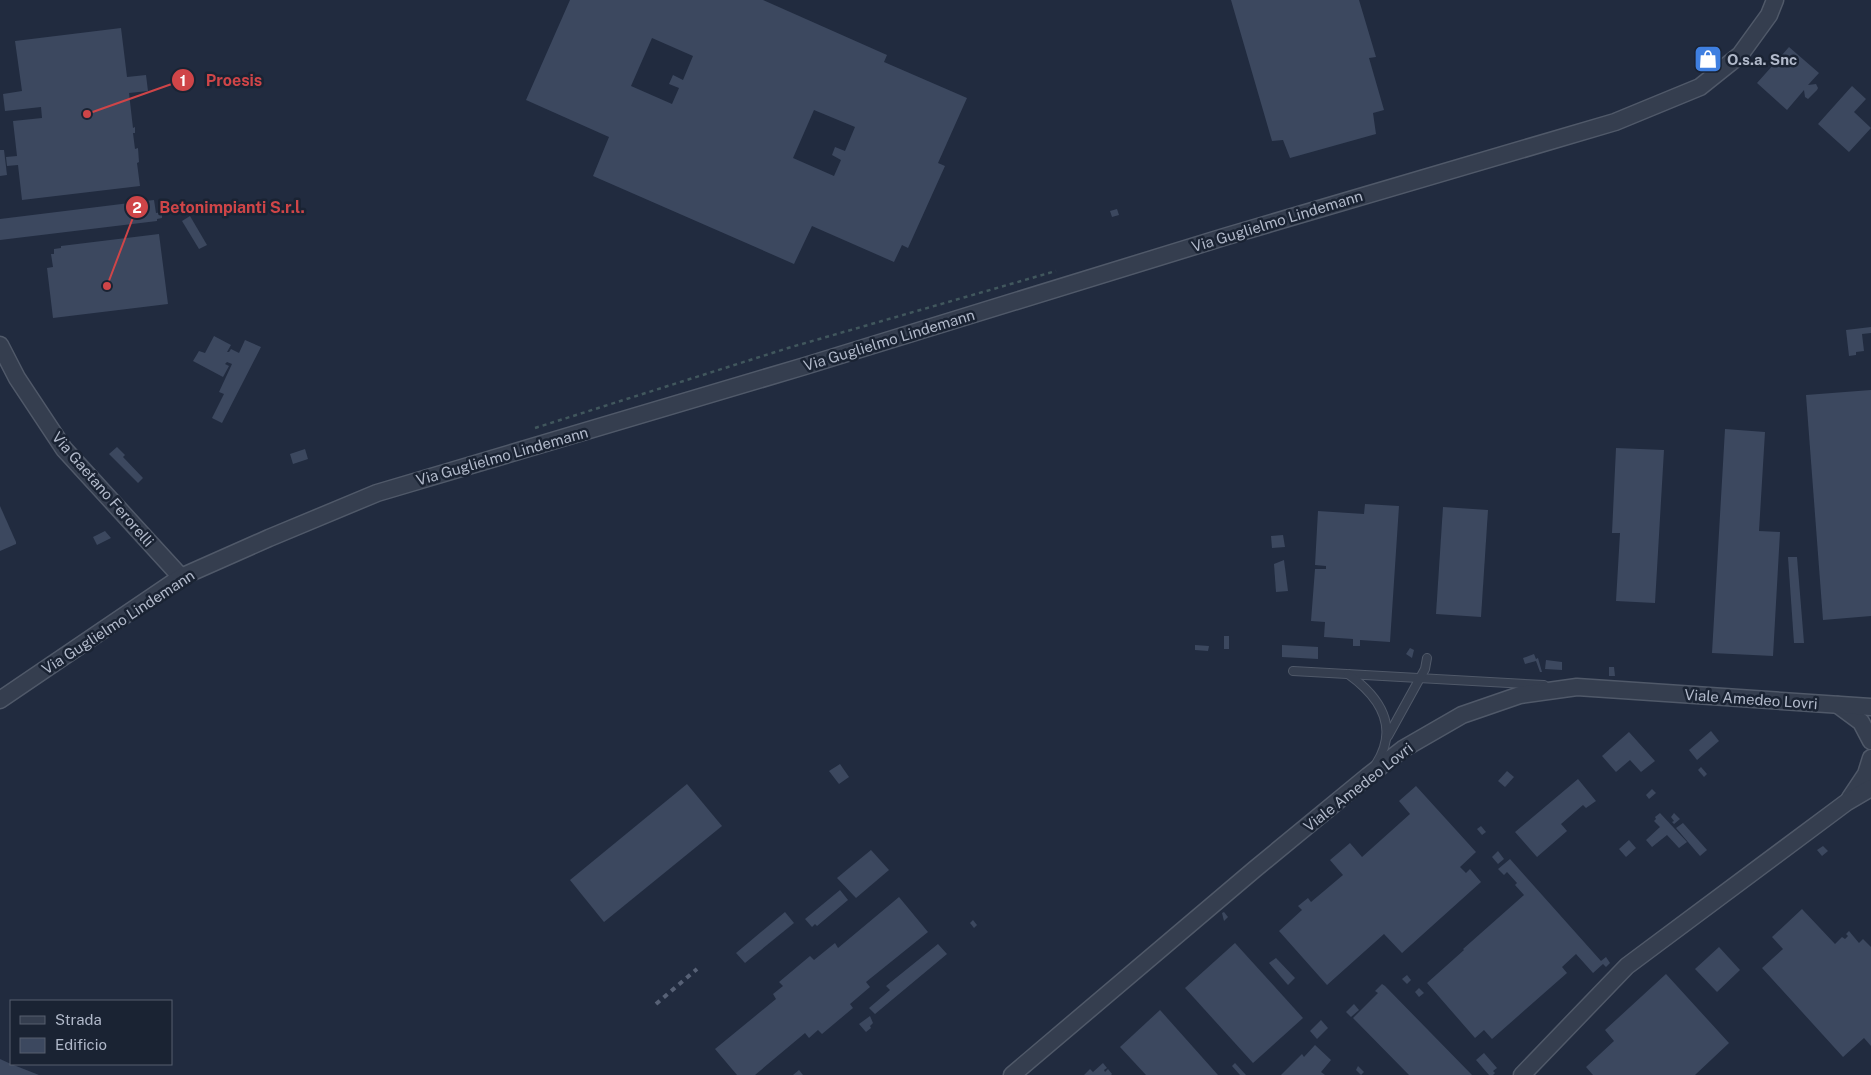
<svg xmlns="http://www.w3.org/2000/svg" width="1871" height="1075" font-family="'Public Sans',sans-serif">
<rect width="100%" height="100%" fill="#212b3f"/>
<g fill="#3c485f" fill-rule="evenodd">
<path d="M570,0H763L887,55L884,62L967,98L938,163L945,166L908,248L902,245L894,262L812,226L794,264L593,176L609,137L526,100ZM652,38L693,56L683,80L673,75L669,84L679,88L672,104L631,86ZM814,110L855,127L845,151L835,147L832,155L841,160L834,176L793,158Z"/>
<polygon points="1231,0 1359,0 1376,57 1369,58 1384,110 1373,113 1376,134 1290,158 1283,140 1272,141"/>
<polygon points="121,28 127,77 146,75 148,91 129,93 133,128 135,127 135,133 133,133 135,149 138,148 139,162 137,163 140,186 22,200 18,165 7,166 6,157 17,156 13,121 42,118 41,107 5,111 3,94 22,91 15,41"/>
<polygon points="1789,47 1819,73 1808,85 1816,84 1818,88 1817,90 1808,99 1805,97 1804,90 1787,110 1757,83"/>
<polygon points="1852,86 1866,99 1854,112 1871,128 1849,152 1818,124"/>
<polygon points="0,150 4,150 7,175 0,176"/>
<polygon points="154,200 156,213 162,212 162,218 157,219 157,221 0,240 0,219"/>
<polygon points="1117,209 1119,215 1112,217 1110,211"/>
<polygon points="190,216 207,245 199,249 182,221"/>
<polygon points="159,234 168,304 53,318 47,268 53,267 51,254 54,254 54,249 61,248 61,246"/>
<polygon points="1871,327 1871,333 1862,334 1864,351 1856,352 1856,355 1849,356 1846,330"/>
<polygon points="214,336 231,345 227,352 229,352 231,349 239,353 245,340 261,347 222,423 212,418 224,394 219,392 232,364 227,362 225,364 229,366 223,377 193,361 199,351 205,353"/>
<polygon points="1871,390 1871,616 1823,620 1806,395"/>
<polygon points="1725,429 1765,432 1759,531 1780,532 1773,656 1712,653"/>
<polygon points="117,447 125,455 123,457 143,478 138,483 109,454"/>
<polygon points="1616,448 1664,450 1655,603 1616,601 1620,533 1612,533"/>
<polygon points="305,449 308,459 293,464 290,454"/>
<polygon points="1365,504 1399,506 1390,642 1360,640 1360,646 1353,646 1353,639 1324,637 1325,622 1311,621 1315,569 1326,569 1326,566 1315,565 1318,511 1364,514"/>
<polygon points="0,506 16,542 16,544 0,551"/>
<polygon points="1443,507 1488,510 1481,617 1436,614"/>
<polygon points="105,531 111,538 97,545 93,537"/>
<polygon points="1283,535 1285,547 1272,548 1271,536"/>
<polygon points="1788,557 1797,557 1804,643 1794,643"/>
<polygon points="1284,560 1288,591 1276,592 1274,564"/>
<rect x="1224" y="636" width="5" height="13"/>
<polygon points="1195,645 1209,646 1208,651 1195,650"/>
<polygon points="1282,645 1318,647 1318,659 1282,657"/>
<polygon points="1410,648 1414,650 1412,658 1406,654"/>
<polygon points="1534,654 1536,659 1538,658 1542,672 1540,672 1536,661 1525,664 1523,658"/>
<polygon points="1546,660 1562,662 1562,670 1545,669"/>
<polygon points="1609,667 1614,667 1615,676 1609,676"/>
<polygon points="1711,731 1719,741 1697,760 1689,750"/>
<polygon points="1629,732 1655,761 1641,772 1630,760 1616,772 1602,756"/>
<polygon points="840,764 849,777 839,784 829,771"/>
<polygon points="1701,767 1707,774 1704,777 1698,770"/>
<polygon points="1507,771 1514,777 1505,787 1498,781"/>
<polygon points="1578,779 1596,801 1586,808 1583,805 1561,824 1567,831 1537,857 1515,832"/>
<polygon points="687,784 722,826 604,922 570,880"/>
<polygon points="1416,786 1476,852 1460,867 1466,873 1470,869 1481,882 1402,953 1384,934 1327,985 1279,931 1302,910 1298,906 1308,898 1311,902 1343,875 1330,860 1350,843 1362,857 1410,814 1399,801"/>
<polygon points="1652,789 1656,793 1649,799 1646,795"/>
<polygon points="1660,813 1687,842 1679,848 1667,835 1652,847 1646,840 1660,827 1654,821 1656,819 1655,817"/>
<polygon points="1674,813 1680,819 1674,824 1672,822 1674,821 1671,817"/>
<polygon points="1683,823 1707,850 1700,856 1676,828"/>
<polygon points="1481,826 1486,832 1482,835 1477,829"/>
<polygon points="1629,840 1636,848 1626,857 1619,849"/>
<polygon points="1823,846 1828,851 1822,856 1817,850"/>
<polygon points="871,850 889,870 856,898 837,878"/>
<polygon points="1498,851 1504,859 1498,864 1492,857"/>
<polygon points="1510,859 1601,961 1606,957 1610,963 1606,967 1603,964 1593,973 1576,954 1562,967 1567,973 1492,1039 1484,1030 1475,1038 1427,983 1464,950 1463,949 1524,895 1515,885 1517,883 1507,872 1504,875 1498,869"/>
<polygon points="840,890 848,900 817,926 815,924 812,927 805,919"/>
<polygon points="899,897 928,932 866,982 870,987 850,1004 853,1008 822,1034 818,1030 809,1038 805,1033 755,1075 737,1075 715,1049 776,999 773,994 783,986 779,982 810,956 814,960 835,943 838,948"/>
<polygon points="1802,909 1835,944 1842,937 1845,939 1848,936 1846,934 1849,931 1859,943 1863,939 1871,947 1871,1046 1864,1038 1843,1057 1762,968 1783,949 1772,937"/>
<polygon points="785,912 794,923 745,963 736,953"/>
<polygon points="1224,912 1228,917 1224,921 1222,913"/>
<polygon points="973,920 977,925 974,928 970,923"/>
<polygon points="1235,943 1303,1018 1253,1063 1185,988"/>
<polygon points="938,944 947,954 875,1014 869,1008 890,990 886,986"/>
<polygon points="1719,947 1740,970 1717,992 1695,969"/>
<polygon points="1276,958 1295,978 1288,985 1269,963"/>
<polygon points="1666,974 1729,1043 1695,1075 1593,1075 1586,1067 1614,1041 1605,1030"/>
<polygon points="1407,975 1411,980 1407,984 1402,979"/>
<polygon points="1382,984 1385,986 1472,1075 1409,1075 1353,1018 1378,993 1375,991"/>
<polygon points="1419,988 1424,993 1419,997 1415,992"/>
<polygon points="1354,1004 1359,1010 1351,1017 1346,1012"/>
<polygon points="1160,1010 1218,1075 1146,1075 1120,1047"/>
<polygon points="870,1016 873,1023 870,1026 869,1024 871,1028 866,1032 859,1024"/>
<polygon points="1321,1020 1328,1028 1317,1039 1310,1031"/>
<polygon points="1315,1045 1331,1060 1321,1072 1325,1075 1281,1075 1302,1054 1304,1057"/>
<polygon points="1484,1053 1497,1068 1493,1071 1495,1073 1493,1075 1489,1075 1476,1060"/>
<polygon points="0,1059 11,1064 39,1075 0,1075"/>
<polygon points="1103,1063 1107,1068 1104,1070 1105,1072 1108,1069 1112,1074 1111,1075 1084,1075 1090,1069 1093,1072"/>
<polygon points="1235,1063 1246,1075 1240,1075 1232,1066"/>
<polygon points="1358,1066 1364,1072 1361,1075 1356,1070"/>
<polygon points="799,1070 803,1075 793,1075"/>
</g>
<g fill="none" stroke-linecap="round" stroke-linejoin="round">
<defs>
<g id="service">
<polyline points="1293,671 1544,685"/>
<path d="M1348,674C1380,697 1400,727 1376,764"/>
<polyline points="1388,736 1425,669 1427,658"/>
</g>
<g id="minor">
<polyline points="0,345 17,378 64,449 181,577"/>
<polyline points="0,700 181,577 269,538 377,493 805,366 1224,237 1615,122 1700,87 1740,55 1769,15 1775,0"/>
<polyline points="1838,705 1861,722 1871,741"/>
<polyline points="1850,798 1866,774 1871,758"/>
<polyline points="1012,1075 1255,869 1368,776 1403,749 1462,715 1520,695 1577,687 1871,707"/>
<polyline points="1522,1075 1627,966 1847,802 1871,788"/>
</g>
</defs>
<use href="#service" stroke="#505969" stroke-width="10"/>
<use href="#minor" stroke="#505969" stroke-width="19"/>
<polyline stroke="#41575d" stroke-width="2.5" stroke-dasharray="4 4" stroke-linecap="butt" points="535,428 788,348 1056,271"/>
<use href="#service" stroke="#353e4f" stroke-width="8"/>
<use href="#minor" stroke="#353e4f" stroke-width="16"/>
<polyline stroke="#576176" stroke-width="4" stroke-dasharray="5 5" stroke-linecap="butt" points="656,1004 697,969"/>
</g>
<defs>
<symbol id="shop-square" viewBox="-11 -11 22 22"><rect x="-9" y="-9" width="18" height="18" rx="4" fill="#3f7fe0" stroke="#1a2333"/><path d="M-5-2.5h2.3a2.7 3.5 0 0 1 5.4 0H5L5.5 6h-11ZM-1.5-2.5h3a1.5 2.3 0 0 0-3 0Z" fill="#fff"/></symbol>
</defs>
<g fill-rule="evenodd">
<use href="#shop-square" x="1692" y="43" width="32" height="32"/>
</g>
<g text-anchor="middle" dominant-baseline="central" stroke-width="5" stroke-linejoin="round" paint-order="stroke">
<g font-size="15" font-weight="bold" fill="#b1b9ca" stroke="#1a2333" text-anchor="start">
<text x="1727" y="59">O.s.a. Snc</text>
</g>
<g font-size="15" fill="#b1b9ca" stroke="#1a2333">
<text transform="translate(1277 221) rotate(-17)">Via Guglielmo Lindemann</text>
<text transform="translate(889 340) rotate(-17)">Via Guglielmo Lindemann</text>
<text transform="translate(502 456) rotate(-16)">Via Guglielmo Lindemann</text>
<text transform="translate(103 489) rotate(49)">Via Gaetano Ferorelli</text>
<text transform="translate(118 622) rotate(-33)">Via Guglielmo Lindemann</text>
<text transform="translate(1751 699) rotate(4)">Viale Amedeo Lovri</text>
<text transform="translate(1358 787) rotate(-38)">Viale Amedeo Lovri</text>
</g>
</g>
<path fill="none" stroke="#cf4548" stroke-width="2" d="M87 114L183 80M107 286L137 207"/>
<g fill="#cf4548" stroke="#1a2333" stroke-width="2">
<circle cx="87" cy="114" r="5"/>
<circle cx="107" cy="286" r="5"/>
<circle cx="183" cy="80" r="12"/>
<circle cx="137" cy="207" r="12"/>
</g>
<g font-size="15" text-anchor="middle" font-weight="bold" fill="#fff">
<text x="183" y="86">1</text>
<text x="137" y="213">2</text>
</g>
<g font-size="16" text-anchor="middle" font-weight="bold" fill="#cf4548" stroke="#1a2333" stroke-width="5" stroke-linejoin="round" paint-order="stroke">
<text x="234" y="86">Proesis</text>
<text x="232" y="213">Betonimpianti S.r.l.</text>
</g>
<rect x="10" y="1000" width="162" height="65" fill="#1a2333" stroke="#565f6f"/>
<rect x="20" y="1016" width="25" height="8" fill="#353e4f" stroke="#565f6f"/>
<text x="55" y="1025" font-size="15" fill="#b1b9ca">Strada</text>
<rect x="20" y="1038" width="25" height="15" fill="#3c485f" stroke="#565f6f"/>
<text x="55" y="1050" font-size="15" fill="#b1b9ca">Edificio</text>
</svg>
